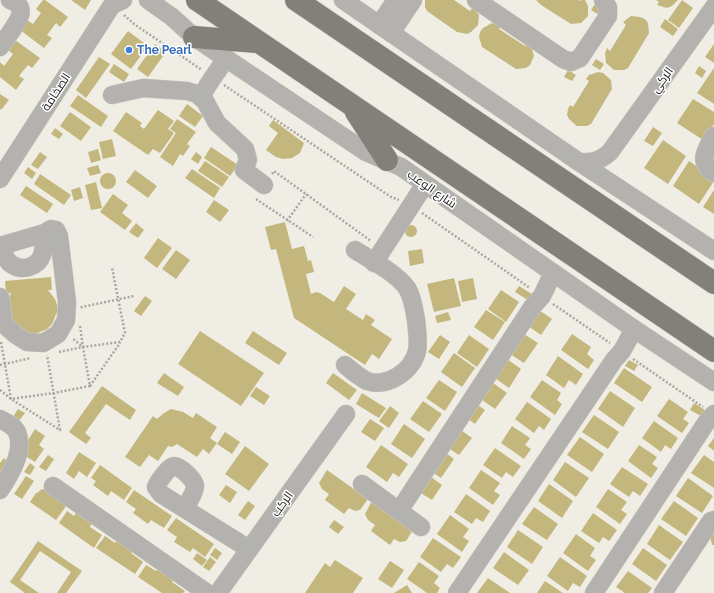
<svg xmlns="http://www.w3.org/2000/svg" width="714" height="593" font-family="Raleway,Cairo,sans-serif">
<rect width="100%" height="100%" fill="#f0eee4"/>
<g fill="#c3b77e">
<polygon points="43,0 45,0 68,17 60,27 56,23 47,35 52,38 44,48 20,30 27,20 33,24 41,13 36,9"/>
<polygon points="71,0 91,0 85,10"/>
<polygon points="425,0 454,0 470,11 473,7 479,15 478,25 471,32 467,34 457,32 427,11 425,7"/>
<polygon points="536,0 578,0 580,1 581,0 585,0 588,6 588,16 581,23 571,24 541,5"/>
<polygon points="656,0 678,0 672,6 667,8 657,5 659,2"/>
<polygon points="682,0 693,8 679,28 668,20"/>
<polygon points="595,4 603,8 599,15 591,10"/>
<polygon points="631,16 640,17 645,19 648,23 649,33 628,68 624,70 614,70 606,63 605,53 607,48 610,51 626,25 623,22"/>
<polygon points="665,19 678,29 673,36 660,27"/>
<polygon points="492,23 501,26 499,29 525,46 527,43 531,46 534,56 530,65 526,68 516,69 482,47 479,37 480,32 483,28"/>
<polygon points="128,31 148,46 131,69 111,54"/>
<polygon points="15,40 40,58 32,68 28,65 19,76 24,79 16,90 0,77 0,62 4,66 13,54 8,50"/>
<polygon points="155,44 166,52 148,77 137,69"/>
<polygon points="714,44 714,63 705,57"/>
<polygon points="99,57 110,64 86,98 76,90"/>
<polygon points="596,59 604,64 600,70 592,65"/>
<polygon points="114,64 129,74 124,82 109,72"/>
<polygon points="699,66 706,71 702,78 695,73"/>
<polygon points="714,68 714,104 697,93"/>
<polygon points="568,70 576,75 572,81 564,77"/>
<polygon points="598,72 603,73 611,80 612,89 591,124 587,126 577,126 569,119 567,115 568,109 570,105 573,107 589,81 586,79 589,75"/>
<polygon points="0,94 9,100 1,110 0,109"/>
<polygon points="78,95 108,116 101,127 70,106"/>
<polygon points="693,99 714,112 714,124 703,140 677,123"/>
<polygon points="187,104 203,116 195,127 179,116"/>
<polygon points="158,110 174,121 168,129 174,133 160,153 153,149 148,155 113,131 126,112 142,123 140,126 144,129"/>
<polygon points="70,112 91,127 81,141 60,126"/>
<polygon points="177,119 196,132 187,144 190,146 183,156 180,154 173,166 160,157 176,133 170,129"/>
<polygon points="273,120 304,143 300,153 292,158 283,159 276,157 266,150 278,133 269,126"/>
<polygon points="653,127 662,133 653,146 644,141"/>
<polygon points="55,128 63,134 59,139 51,134"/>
<polygon points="112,139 116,156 103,159 99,142"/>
<polygon points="663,140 686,156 668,184 644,168"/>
<polygon points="211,147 238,165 230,176 204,158"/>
<polygon points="98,149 101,160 91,163 88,152"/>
<polygon points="40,152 47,157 38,169 31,165"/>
<polygon points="196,152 202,157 198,164 191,159"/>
<polygon points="205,161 229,177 222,187 198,171"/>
<polygon points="689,161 714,178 714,181 699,204 673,186"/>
<polygon points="98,165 101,173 90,176 87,168"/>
<polygon points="28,167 36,173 32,179 24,173"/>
<polygon points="192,169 220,188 214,198 185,178"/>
<polygon points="135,170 157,186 148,198 126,182"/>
<circle cx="108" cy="181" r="8"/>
<polygon points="40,174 71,195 64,205 34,184"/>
<polygon points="96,182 102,208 91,210 85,185"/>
<polygon points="26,186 53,204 47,213 20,195"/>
<polygon points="80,187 83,198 74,201 71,190"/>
<polygon points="714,190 714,214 703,207"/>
<polygon points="113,194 128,205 122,213 132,221 125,230 100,212"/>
<polygon points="214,200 229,210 220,222 206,212"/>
<polygon points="285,222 292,249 304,246 308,261 311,260 314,272 306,274 311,294 316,292 320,293 334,302 344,286 356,294 346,309 363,320 366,314 375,320 371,325 392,339 379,359 372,354 365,365 294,318 276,249 271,250 265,227"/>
<polygon points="136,223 144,230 138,238 129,232"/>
<circle cx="411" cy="231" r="6"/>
<polygon points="158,238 172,248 157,268 144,258"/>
<polygon points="422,249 424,263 410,266 408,251"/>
<polygon points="176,250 190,260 176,279 162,269"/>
<polygon points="51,277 52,290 48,290 55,299 57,305 57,312 52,324 47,329 35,334 29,335 11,325 8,300 11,293 6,294 5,281"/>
<polygon points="454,278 461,306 434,312 427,284"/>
<polygon points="473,278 477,299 462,302 458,281"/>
<polygon points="519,286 535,296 531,302 515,292"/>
<polygon points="501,290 519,302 506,322 488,309"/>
<polygon points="145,296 152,301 141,316 134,311"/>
<polygon points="536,308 552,319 541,335 525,324"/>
<polygon points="486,310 505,322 493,340 474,327"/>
<polygon points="448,312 451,320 437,323 435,316"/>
<polygon points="200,331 264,373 241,406 178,364"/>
<polygon points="253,331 287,353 279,365 245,343"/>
<polygon points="521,332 538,343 524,363 507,352"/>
<polygon points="572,334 591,347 587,354 594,360 588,369 561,350"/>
<polygon points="440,335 450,342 439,359 428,352"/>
<polygon points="469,335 489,349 477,367 457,353"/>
<polygon points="454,353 475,368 462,387 441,372"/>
<polygon points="558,356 583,374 576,385 569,380 564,388 546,375"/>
<polygon points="504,357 521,369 509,388 492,376"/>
<polygon points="629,360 638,365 634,371 625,366"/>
<polygon points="624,368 652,387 642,402 614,383"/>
<polygon points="164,373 184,387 178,396 157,383"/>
<polygon points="333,373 357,390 349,400 326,383"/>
<polygon points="439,380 457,392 445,411 426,398"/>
<polygon points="489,380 507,393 495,409 478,397"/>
<polygon points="542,380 561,393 557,400 562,404 555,415 530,397"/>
<polygon points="102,386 136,410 130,420 106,404 85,433 91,438 86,444 69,432"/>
<polygon points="256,387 270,396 264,405 250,396"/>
<polygon points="610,391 635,408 623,427 598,409"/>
<polygon points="362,393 386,408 379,418 356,404"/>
<polygon points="669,399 688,412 683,419 689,423 682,433 657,416"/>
<polygon points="423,401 442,414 429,432 410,419"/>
<polygon points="527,402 551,419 544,430 539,426 534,433 515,419"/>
<polygon points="475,403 485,410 475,424 465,417"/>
<polygon points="694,403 705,410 701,416 690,410"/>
<polygon points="390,406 399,413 389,428 379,421"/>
<polygon points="18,409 25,413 19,421 13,417"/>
<polygon points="171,409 183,412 193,418 196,413 217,427 210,438 217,443 209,454 203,449 197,457 177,444 172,447 168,446 158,461 149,455 140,467 125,457 153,416 157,419 164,413"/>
<polygon points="594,415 619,432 608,449 582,432"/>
<polygon points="370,419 384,428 375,441 361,432"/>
<polygon points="654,421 678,438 671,449 665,445 661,452 642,438"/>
<polygon points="404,424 425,439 412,458 391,444"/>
<polygon points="512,426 530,438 525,445 531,449 524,459 501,443"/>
<polygon points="458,428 472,438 459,455 445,446"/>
<polygon points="35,429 45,436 39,445 44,449 35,462 20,453"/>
<polygon points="225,432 240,442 232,454 217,444"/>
<polygon points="580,437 604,454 592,472 567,455"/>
<polygon points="714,438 714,451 708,446"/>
<polygon points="381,445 408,464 399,477 393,473 387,482 366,467"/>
<polygon points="639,445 657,457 652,464 658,468 651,478 628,461"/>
<polygon points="245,446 269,464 249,491 225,474"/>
<polygon points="495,448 521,466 513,477 506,472 502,478 483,465"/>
<polygon points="442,450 454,459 441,478 429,470"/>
<polygon points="79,452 96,463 87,477 79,471 74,479 66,473"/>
<polygon points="48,455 54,459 46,471 39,467"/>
<polygon points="704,455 714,462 714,488 691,473"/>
<polygon points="4,458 9,463 0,472 0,463"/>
<polygon points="565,462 589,478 576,497 553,480"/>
<polygon points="30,463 35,467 30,475 24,472"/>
<polygon points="100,465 132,488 124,500 111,491 108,496 93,485 96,481 91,478"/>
<polygon points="622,467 648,484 640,496 633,491 629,497 610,484"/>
<polygon points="327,470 368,499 360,510 355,511 349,508 344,514 325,500 329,494 322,489 319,483"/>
<polygon points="481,470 500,483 494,491 500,495 493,505 469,488"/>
<polygon points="427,474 442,485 432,500 416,490"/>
<polygon points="26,476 34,481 22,499 14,494"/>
<polygon points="688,478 713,496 702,513 676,496"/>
<polygon points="549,484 573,501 562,518 538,501"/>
<polygon points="226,485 237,492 230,503 219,495"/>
<polygon points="42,489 49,490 69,502 56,520 30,502 36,493 37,493"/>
<polygon points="608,489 627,502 621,510 627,514 620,524 596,507"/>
<polygon points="134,490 172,516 164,528 151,520 148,524 133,513 136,509 126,502"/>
<polygon points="466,494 490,511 483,522 476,518 472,524 454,512"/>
<polygon points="248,501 255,506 245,520 238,515"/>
<polygon points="372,501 413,530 406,541 400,542 394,539 390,545 371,531 375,525 368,520 365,514"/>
<polygon points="674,501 698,518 686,536 661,519"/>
<polygon points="534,507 558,524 547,540 522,524"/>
<polygon points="67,511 74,516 77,511 93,522 90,527 102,535 94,548 59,523"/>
<polygon points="593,513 617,530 609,541 603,537 599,543 581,531"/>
<polygon points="450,515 469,529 463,537 469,541 462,552 437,534"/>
<polygon points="176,518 214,544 205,557 193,548 190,552 174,542 177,537 167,530"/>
<polygon points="334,520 344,527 338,534 329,527"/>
<polygon points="659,525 683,542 670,560 647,544"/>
<polygon points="518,530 543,547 532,564 507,547"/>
<polygon points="714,530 714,545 712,545 709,531"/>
<polygon points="576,534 595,548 590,556 596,560 588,571 563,553"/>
<polygon points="105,536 115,543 118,538 134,549 131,553 143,562 135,574 96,548"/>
<polygon points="433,538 461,557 453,568 447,564 441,572 420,557"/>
<polygon points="38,541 82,571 66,593 57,593 71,572 40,551 20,580 39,593 25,593 10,582"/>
<polygon points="215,548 222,553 217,560 210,555"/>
<polygon points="643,548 667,565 656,581 632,564"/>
<polygon points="504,552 529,570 518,585 493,568"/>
<polygon points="197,553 207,560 202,566 193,559"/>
<polygon points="210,557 216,562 209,571 203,567"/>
<polygon points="560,557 587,576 580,587 573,583 568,591 547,576"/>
<polygon points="335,560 363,578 353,593 305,593 325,563 330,567"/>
<polygon points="390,561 404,570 392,588 378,579"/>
<polygon points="419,562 439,576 434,583 440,588 437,593 427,593 407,579"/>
<polygon points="146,565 156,571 159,567 175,578 172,582 185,591 183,593 162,593 138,577"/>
<polygon points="628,571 652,588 648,593 625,593 616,587"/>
<polygon points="488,578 510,593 477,593"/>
<polygon points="545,581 563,593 537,593"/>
<polygon points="407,585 412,593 394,593"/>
</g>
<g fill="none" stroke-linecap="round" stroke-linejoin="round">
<defs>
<g id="minor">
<polyline points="148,0 172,17 194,37 366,152 401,167 634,329 714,382"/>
<polyline points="343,0 579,162 714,251"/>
<polyline points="476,0 563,59 571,62 580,58 608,16 608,7 603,0"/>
<polyline points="379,25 396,0"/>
<polyline points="391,33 413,0"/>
<path d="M0,47C5,39 25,16 20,8C19,4 14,2 10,0"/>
<polyline points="112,95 143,88 187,91 197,94 205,101 217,123 245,149 248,160 244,170 264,185"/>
<path d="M201,97C208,83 218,71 226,58"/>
<path d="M714,136C706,149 697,162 714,173"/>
<path d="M579,162C592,163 600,161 610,152L714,7"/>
<polyline points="0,179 112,5 123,0"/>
<polyline points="0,246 45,233 51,229 56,230 59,236 67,302 66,320 58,334 43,343 27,342 16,335 0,321"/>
<path d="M0,246C3,251 6,261 11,264C22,272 38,267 42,255C44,248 44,240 45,233"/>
<polyline points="374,263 425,184"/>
<polyline points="0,297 4,324"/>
<path d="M345,365C352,371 359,377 367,381C388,388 412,371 417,351C419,341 417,330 416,320C414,309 413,298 407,288C396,273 371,260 355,250"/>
<path d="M0,419C6,422 14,426 17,432C25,451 10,475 0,490"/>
<polyline points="362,484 421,527"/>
<polyline points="53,486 207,593"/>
<path d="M185,509C188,502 195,493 195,486C195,480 180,466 174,466C169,466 158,482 156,487L161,494L249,549"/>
<polyline points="399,511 533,306 542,296 553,273"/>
<polyline points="218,593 346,414"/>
<polyline points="457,593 614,360 622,351 634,329"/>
<polyline points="594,593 706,423 714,414"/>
<polyline points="663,593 711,521 714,520"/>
</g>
<g id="major">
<polyline points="197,0 714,351"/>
<polyline points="296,0 714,283"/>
<polyline points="194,37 257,42"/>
<polyline points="356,112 387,160"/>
</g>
</defs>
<use href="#minor" stroke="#ceccc3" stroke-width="19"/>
<use href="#major" stroke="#ceccc3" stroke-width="23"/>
<g stroke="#a9a79f" stroke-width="2.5" stroke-dasharray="2 2" stroke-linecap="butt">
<polyline points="124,15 134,24 202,70"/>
<polyline points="224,85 391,197 399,200"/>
<polyline points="272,174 274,171 371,241"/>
<polyline points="256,199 313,237"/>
<polyline points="422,213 530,288"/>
<polyline points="287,221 306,194"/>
<polyline points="553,304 610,343"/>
<polyline points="81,308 82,307 134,296"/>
<polyline points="80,326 83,347"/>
<polyline points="1,342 11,399 54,393 90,386 83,347 72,338"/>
<polyline points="59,352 83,347 120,342 125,333 112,268"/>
<polyline points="633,359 703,407"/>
<polyline points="0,365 31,358"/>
<polyline points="90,386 120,343"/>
<polyline points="0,390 11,399 60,430 47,355"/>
</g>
<use href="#minor" stroke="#b3b2ae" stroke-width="18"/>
<use href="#major" stroke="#828079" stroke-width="22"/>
</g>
<circle fill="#3f7fe0" stroke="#fff" stroke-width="1.5" cx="129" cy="50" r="4"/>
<g text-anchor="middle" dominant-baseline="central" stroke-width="3" stroke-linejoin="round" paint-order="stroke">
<g font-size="12" font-weight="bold" fill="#366cbe" stroke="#fff" text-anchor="start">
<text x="137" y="50">The Pearl</text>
</g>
<g font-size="12" fill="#191815" stroke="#fff">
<text transform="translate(662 80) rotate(-54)">الركي</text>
<text transform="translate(56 92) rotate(-57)">الصخامة</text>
<text transform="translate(432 189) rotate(35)">شارع الوعب</text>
<text transform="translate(282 504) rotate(-54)">الركب</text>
</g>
</g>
</svg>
